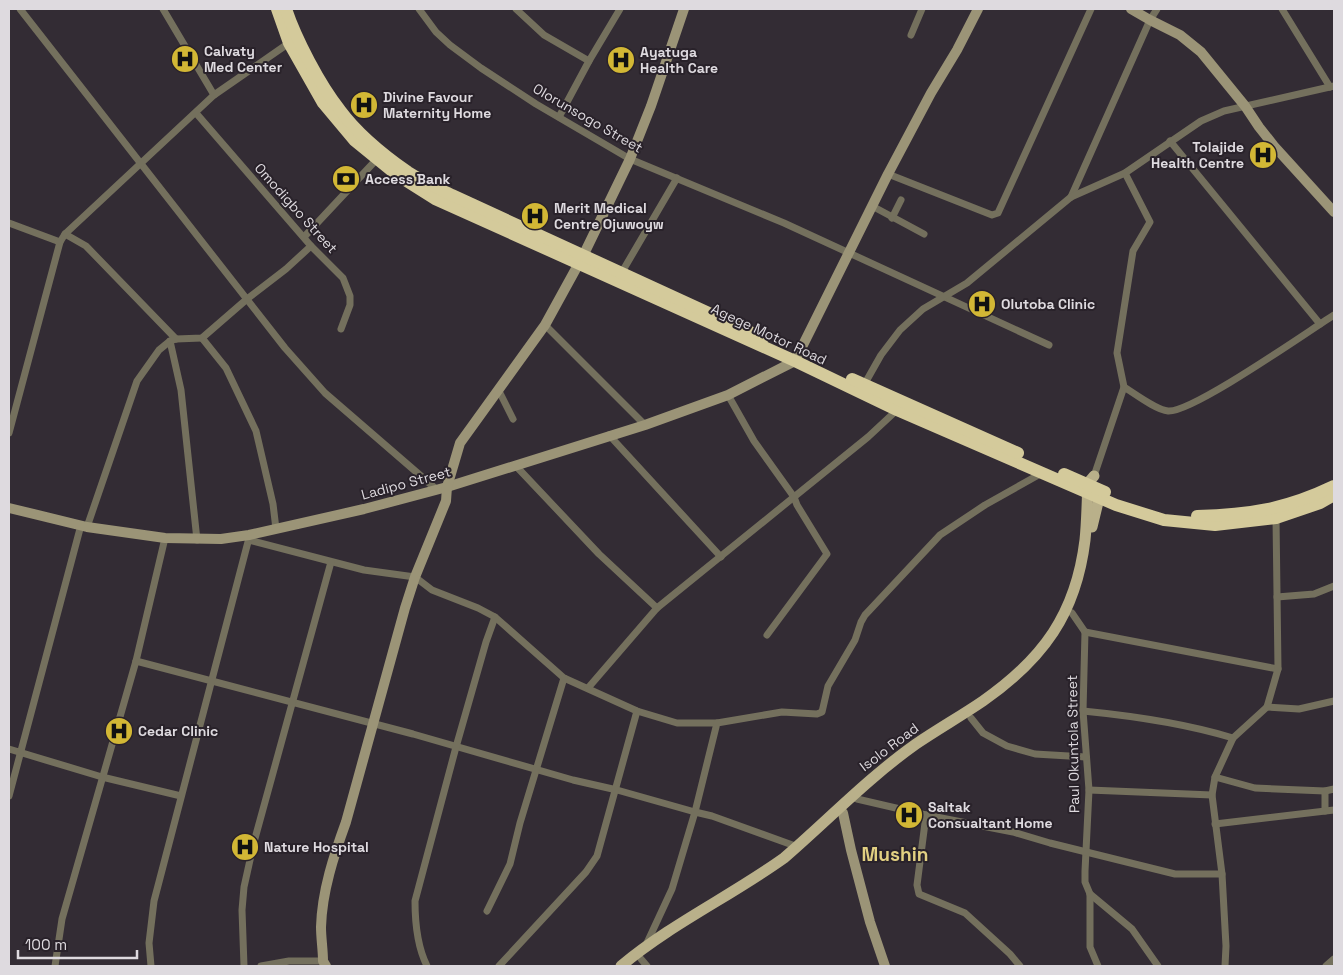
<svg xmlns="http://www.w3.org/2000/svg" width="1343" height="975" font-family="'Space Grotesk',sans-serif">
<rect width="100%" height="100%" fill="#332c34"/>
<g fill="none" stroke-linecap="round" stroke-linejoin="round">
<g stroke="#74705d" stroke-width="7">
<polyline points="20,9 285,348 325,393 436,489"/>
<polyline points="163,9 214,95"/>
<polyline points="419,9 436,32 450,45 481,68 536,104 630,159 784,223 1049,345"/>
<polyline points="516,9 544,35 589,61"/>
<polyline points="1282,9 1330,87"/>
<polyline points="911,35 922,9"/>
<polyline points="196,113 311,246 343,278 350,296 350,305 341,329"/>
<polyline points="559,117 589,61 620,9"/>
<polyline points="1170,141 1320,324"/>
<polyline points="888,174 992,215 998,213 1091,9"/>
<polyline points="1071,197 1150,20 1157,9"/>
<polyline points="872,206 924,234"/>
<polyline points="892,218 901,200"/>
<polyline points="9,223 60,242"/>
<polyline points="65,234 86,246 176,339"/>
<polyline points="304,237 377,159"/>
<polyline points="622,272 677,178"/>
<polyline points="545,325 645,425"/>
<polyline points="202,338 226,368 256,431 273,504 276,529"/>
<polyline points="170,341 181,390 197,540"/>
<polyline points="864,385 881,355 900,330 923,309 967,283 1071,197 1125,173 1201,121 1224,111 1334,86"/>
<path d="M1124,387C1134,393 1156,410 1168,411C1192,413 1307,332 1334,315"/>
<polyline points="498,389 513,419"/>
<polyline points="728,395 754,441 794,497 797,505 827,554 767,635"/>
<polyline points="9,433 60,242 65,234 214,95 289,43"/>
<polyline points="609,435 721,557"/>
<polyline points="515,465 599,554 657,608"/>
<polyline points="1094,476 1124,387 1117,353 1133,251 1150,222 1125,173"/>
<polyline points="87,527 137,381 159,350 170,341 176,339 202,338 247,299 286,269 311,246"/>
<polyline points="249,540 364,570 415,577 432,590 478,608 495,617 564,678 637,711 677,723 717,723"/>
<polyline points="1277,597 1314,594 1334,586"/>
<polyline points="1072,613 1085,632 1083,711 1089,790 1085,871 1085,882 1090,894 1090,947 1098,966"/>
<polyline points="1085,632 1278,669"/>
<polyline points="136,661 413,734 573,780 617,790 695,812 712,816 798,847"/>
<polyline points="588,688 657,608 868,437 897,410"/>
<polyline points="1267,707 1299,709 1334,701"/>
<path d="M1083,711C1134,716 1184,723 1233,738"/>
<polyline points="971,718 983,733 1007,746 1035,754 1086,757"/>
<polyline points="9,749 102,777 181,796"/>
<polyline points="1215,777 1255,788 1325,791 1334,789"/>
<polyline points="1089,790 1212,795"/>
<polyline points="1325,791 1325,811"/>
<polyline points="9,796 81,525"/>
<polyline points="857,799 926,815 1013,832 1050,843 1175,874 1222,874"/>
<polyline points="926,815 917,885 919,894 965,913 1010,954 1020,966"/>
<polyline points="1215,824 1334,810"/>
<polyline points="1090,894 1132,929 1158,966"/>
<polyline points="487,911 510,864 520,823 564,678"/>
<polyline points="646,945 672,889 695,812 717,723 782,712 817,714 822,712 828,686 855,640 861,622 865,615 940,535 985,505 1042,473"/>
<polyline points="641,959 647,966"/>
<polyline points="55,966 62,919 136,661 165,538"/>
<polyline points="151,966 149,943 154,901 249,538"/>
<polyline points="244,966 242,910 244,887 254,842 331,562"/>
<polyline points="261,966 289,961 323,961"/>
<path d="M427,966C417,946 415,924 415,901L456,747L486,642L495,617"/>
<polyline points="499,966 586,872 597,856 637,711"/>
<polyline points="1225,966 1226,946 1222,874 1212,795 1215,777 1233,738 1267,707 1278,669 1276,518"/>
<polyline points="1326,966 1334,959"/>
</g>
<g stroke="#9b9477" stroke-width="10">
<polyline points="1131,9 1150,20 1180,35 1201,52 1245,106 1259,127 1274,146 1334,212"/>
<polyline points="9,508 87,527 165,538 221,539 249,535 364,509 447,487 645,425 728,395 795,361 888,174 931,93 957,50 978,9"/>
<polyline points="843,813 851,850 870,922 885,966"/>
<path d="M326,966L323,961C323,950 321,938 321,927C322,891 334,855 346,822L405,608L415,577L446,501L447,487L460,443L545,325L584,254L630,159L651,106L684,9"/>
</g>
<g stroke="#b9b08a" stroke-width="11">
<polyline points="1092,527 1099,498 1097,489"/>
<path d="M621,966C671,924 731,896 784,858C828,820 868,778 916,744C938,729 961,716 983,701C1043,659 1076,614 1085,540C1087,521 1087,502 1088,483L1094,476"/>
</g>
<g stroke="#d4ca9b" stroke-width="12">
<polyline points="277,9 289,43 323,103 354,140 397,175 435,199 795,361 897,410 1116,505 1164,520 1215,525 1276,518 1320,503 1334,495"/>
<path d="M286,9C296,39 320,85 340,110C357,133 385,156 408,172C422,181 438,188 452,195L763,338"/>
<polyline points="852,379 1018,453"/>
<polyline points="1064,474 1105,492"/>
<path d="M1197,516C1249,515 1286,509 1334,486"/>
</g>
</g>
<defs>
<symbol id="hospital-disc" viewBox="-11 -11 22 22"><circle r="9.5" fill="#d2b735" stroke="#29222a"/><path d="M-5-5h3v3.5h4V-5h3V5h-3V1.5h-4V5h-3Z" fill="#111"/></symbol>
<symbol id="bank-disc" viewBox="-11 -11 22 22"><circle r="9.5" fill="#d2b735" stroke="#29222a"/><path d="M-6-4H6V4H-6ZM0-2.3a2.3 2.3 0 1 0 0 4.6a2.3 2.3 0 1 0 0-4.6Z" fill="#111"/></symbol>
</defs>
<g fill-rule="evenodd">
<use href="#hospital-disc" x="169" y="43" width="32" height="32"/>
<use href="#hospital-disc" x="605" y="44" width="32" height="32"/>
<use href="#hospital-disc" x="348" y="89" width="32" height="32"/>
<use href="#hospital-disc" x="1247" y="139" width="32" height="32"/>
<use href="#bank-disc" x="330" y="163" width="32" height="32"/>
<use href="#hospital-disc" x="519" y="200" width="32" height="32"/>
<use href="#hospital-disc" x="966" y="288" width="32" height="32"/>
<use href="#hospital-disc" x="103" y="715" width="32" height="32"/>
<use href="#hospital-disc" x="893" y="799" width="32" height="32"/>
<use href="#hospital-disc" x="229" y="831" width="32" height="32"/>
</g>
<g text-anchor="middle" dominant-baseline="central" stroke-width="4" stroke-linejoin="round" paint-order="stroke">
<g font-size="14" font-weight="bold" fill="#dedadf" stroke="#29222a" text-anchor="start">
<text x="204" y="51">Calvaty<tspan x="204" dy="16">Med Center</tspan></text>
<text x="640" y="52">Ayatuga<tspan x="640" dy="16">Health Care</tspan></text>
<text x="383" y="97">Divine Favour<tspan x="383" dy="16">Maternity Home</tspan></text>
<text x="1244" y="147" text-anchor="end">Tolajide<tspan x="1244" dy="16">Health Centre</tspan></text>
<text x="365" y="179">Access Bank</text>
<text x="554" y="208">Merit Medical<tspan x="554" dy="16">Centre Ojuwoyw</tspan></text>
<text x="1001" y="304">Olutoba Clinic</text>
<text x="138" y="731">Cedar Clinic</text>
<text x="928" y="807">Saltak<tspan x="928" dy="16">Consualtant Home</tspan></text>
<text x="264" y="847">Nature Hospital</text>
</g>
<g font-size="14" fill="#dedadf" stroke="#29222a">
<text transform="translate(588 118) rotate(30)">Olorunsogo Street</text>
<text transform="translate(296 208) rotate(48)">Omodigbo Street</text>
<text transform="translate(769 334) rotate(25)">Agege Motor Road</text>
<text transform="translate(406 483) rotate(-15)">Ladipo Street</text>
<text transform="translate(1073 744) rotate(-91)">Paul Okuntola Street</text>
<text transform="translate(889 747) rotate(-37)">Isolo Road</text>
</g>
<g font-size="19" font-weight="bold" fill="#e2d082" stroke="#29222a">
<text x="895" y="854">Mushin</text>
</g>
</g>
<rect width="1343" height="975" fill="none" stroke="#dedadf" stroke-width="20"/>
<path d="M18 950v8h119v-8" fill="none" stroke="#dedadf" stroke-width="2.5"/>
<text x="25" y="950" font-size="15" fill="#dedadf" stroke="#29222a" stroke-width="4" paint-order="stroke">100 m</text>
</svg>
